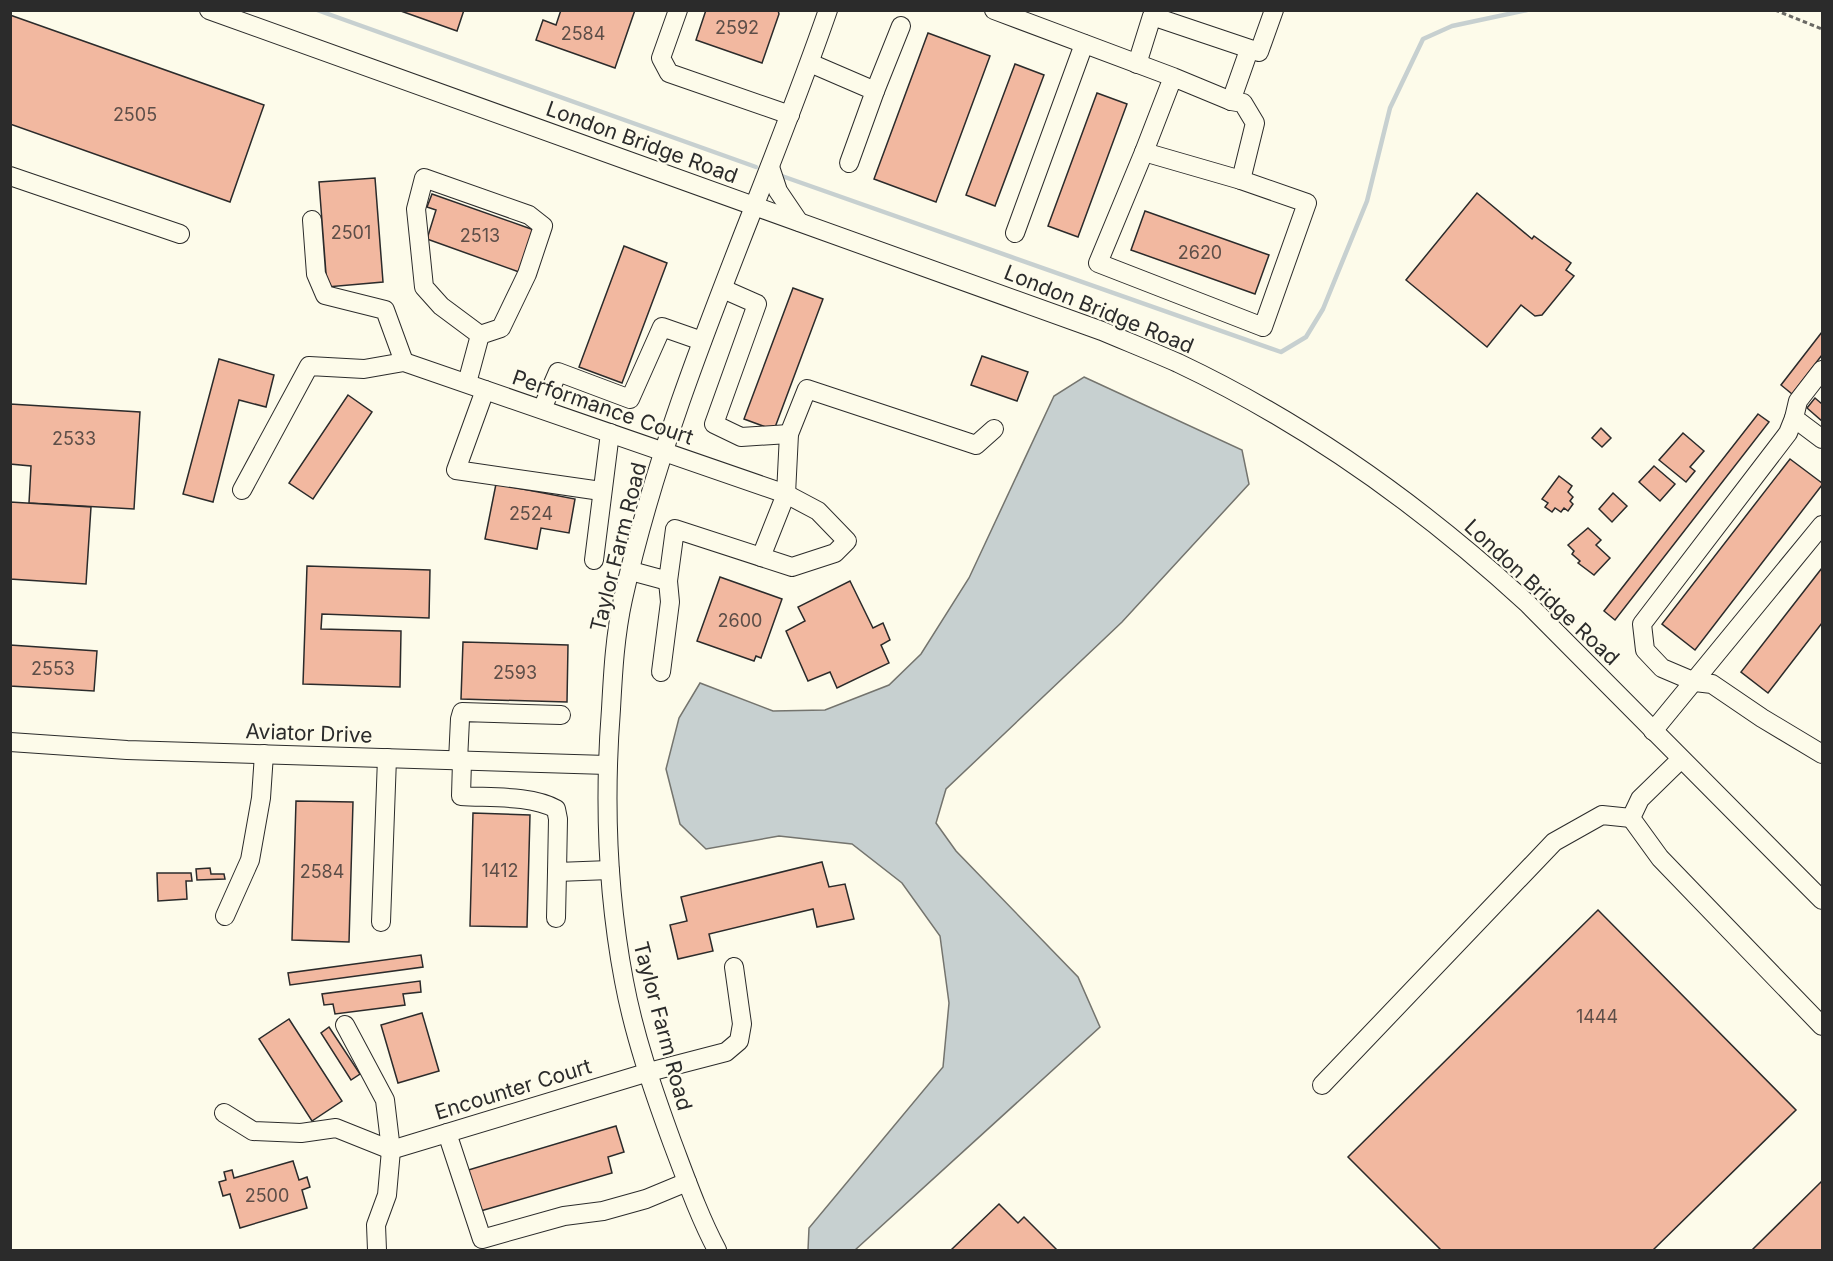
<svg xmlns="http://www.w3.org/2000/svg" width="1833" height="1261" font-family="Inter,sans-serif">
<rect width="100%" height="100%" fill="#fdfbea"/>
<polygon fill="#c7d0d0" stroke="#74746e" stroke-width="1.5" points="1084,377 1242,450 1249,484 1122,622 946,789 936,823 956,851 1078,977 1100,1027 855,1250 808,1250 809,1228 943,1067 949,1003 940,936 902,883 852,844 779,836 706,849 680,824 666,769 679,718 700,683 773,711 825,710 889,685 921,654 969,578 1054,396"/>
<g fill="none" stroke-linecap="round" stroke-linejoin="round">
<g stroke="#c7d0d0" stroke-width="4.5">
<polyline points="317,10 756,167"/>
<polyline points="779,175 1281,352 1306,337 1323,309 1367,201 1390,108 1423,39 1452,26 1527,10"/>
</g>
</g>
<g fill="#f2b8a0" stroke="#2b2b2b" stroke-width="1.5">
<polygon points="398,10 464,10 457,31"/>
<polygon points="561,10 635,10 615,68 536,40 543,20 556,25"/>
<polygon points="706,10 778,10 779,14 762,63 696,40"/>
<polygon points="10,15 264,105 230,202 10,124"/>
<polygon points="928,33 990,56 936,202 874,179"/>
<polygon points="1015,64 1044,75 995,206 966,195"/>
<polygon points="1097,93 1127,104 1078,237 1048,226"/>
<polygon points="375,178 383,282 327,287 319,182"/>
<polygon points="1477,193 1532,239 1534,236 1571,263 1566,270 1574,276 1542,315 1535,316 1521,305 1487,347 1406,280"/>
<polygon points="432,194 534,230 519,272 427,239 436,210 427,207"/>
<polygon points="1145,211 1269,255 1255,294 1131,250"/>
<polygon points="624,246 667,263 622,383 579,367"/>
<polygon points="793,288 823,299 774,430 744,419"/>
<polygon points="1822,332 1822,355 1792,394 1781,385"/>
<polygon points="982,356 1028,372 1017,401 971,385"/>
<polygon points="219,359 274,375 266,407 239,400 213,502 183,494"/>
<polygon points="348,395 372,412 313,499 289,483"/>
<polygon points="1815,398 1822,404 1822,421 1807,408"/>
<polygon points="10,404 140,412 134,509 29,503 31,466 10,464"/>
<polygon points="1758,414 1769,422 1615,620 1604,611"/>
<polygon points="1601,428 1611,438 1602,447 1592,438"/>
<polygon points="1683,433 1704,451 1690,467 1695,471 1686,482 1659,460"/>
<polygon points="1790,459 1822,483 1822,485 1695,650 1662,624"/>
<polygon points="1654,466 1675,484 1660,501 1639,482"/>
<polygon points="1559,476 1572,486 1568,492 1573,497 1570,501 1573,504 1568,511 1564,508 1561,512 1555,508 1552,512 1545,507 1548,503 1542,499"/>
<polygon points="496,484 575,499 569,533 541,528 537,549 485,539"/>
<polygon points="1613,493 1627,506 1612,522 1599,509"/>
<polygon points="10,502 91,507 86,584 10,579"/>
<polygon points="1588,528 1601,540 1596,545 1610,558 1594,575 1578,563 1580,561 1572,554 1574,551 1568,545"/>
<polygon points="307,566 430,570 429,618 322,614 321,629 401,631 400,687 303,684"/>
<polygon points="1822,568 1822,623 1768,693 1741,672"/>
<polygon points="720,577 782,599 761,658 756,656 754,661 697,641"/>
<polygon points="850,581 873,628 883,623 890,640 881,645 889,663 837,688 830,672 808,681 786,631 805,621 798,607"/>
<polygon points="463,642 568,645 567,702 461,699"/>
<polygon points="10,645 97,651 94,691 10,686"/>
<polygon points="296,801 353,802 349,942 292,940"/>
<polygon points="473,813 530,815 527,927 470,926"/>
<polygon points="822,862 829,887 845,884 854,919 817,927 813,909 709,934 713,951 678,959 670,925 687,921 681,897"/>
<polygon points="210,868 211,874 224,874 225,879 197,880 196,869"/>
<polygon points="157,873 191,873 192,881 186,881 187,899 158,901"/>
<polygon points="1598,910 1796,1110 1653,1250 1441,1250 1348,1157"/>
<polygon points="421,955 423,967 290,985 288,973"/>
<polygon points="420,981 421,992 403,994 405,1005 335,1014 333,1004 324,1005 322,994"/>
<polygon points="422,1013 439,1071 398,1083 381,1025"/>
<polygon points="289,1019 342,1101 312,1121 259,1039"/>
<polygon points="329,1027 360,1074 351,1080 321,1033"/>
<polygon points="616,1126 624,1152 608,1157 612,1173 477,1212 465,1171"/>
<polygon points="293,1161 299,1180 307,1177 310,1187 302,1190 307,1208 240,1228 230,1194 223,1196 219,1182 226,1180 224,1172 232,1170 234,1178"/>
<polygon points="1822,1181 1822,1250 1752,1250"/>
<polygon points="999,1204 1018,1223 1024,1217 1057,1250 951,1250"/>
</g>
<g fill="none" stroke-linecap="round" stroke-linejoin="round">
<defs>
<g id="minor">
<path d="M209,10L1102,331C1128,342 1153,352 1178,363C1307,424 1424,508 1528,604L1822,900"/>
<polyline points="678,10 661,58 669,73 790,115"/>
<polyline points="994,10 1173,77 1231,101 1243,103 1255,123 1241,180 1307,203 1263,327 1098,263 1144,152 1173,77"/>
<polyline points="810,63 875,91 849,163"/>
<polyline points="1137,64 1152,16 1259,52 1274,10"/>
<polyline points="875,91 901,26"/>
<polyline points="1231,101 1249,50"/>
<polyline points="1144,152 1241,180"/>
<polyline points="770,167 778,191 799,222"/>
<polyline points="10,176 180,234"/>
<polyline points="312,220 316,274 325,295 385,310 404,362"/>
<polyline points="1015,233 1084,44"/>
<polyline points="723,289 757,304 714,424 741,437 789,434"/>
<polyline points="1822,370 1798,401 1794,418 1822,439"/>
<polyline points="467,383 480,335 501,328 527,274 543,226 529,215 424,178 416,209 424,287 441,306 480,335"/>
<polyline points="485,390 456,470 601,491"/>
<polyline points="542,409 558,372 630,399 662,327 702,341"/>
<polyline points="1794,418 1788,433 1642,624 1645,650 1662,668 1695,682 1712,684 1762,718 1822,754"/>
<polyline points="242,490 309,366 364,369 404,362 786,494 818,511 847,541 835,553 792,567 675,529 668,581 631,571"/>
<polyline points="761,557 786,494 789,434 807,389 976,445 994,429"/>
<polyline points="594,560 610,433"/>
<polyline points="661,672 670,602 668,581"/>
<polyline points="1653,731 1822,525"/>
<polyline points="10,742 127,750 607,765"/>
<polyline points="1681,759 1640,799 1631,818 1660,858 1822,1026"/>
<polyline points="458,761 460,719 462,712 561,715"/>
<path d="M462,761L461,796C489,798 531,795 556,809L558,819L557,872L610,870"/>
<polyline points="225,916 250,860 261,798 264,754"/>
<polyline points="556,918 557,872"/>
<polyline points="381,922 387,758"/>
<polyline points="345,1025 385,1100 391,1150 387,1195 376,1225 377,1250"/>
<polyline points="1322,1085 1554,842 1602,815 1631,818"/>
<polyline points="224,1113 253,1131 301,1133 336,1128 391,1150"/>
<polyline points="447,1133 482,1239 564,1216 603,1211 646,1199 687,1182"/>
<polyline points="391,1150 649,1072 726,1052 739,1041 742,1024 734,967"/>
<path d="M717,1250C699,1216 686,1179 672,1142C653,1090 634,1035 624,981C607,891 604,800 611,709C613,672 615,635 623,599C668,396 760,207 828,10"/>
</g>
</defs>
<use href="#minor" stroke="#2b2b2b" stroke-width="20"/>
<polyline stroke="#6a6964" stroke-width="3" stroke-dasharray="4.5 3" stroke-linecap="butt" points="1775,10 1822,29"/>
<use href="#minor" stroke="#fdfbea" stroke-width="18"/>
</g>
<g text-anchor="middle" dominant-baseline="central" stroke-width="4.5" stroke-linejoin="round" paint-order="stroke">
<g font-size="18" fill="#5d4e48">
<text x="737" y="27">2592</text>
<text x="583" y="33">2584</text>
<text x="135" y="114">2505</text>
<text x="351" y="232">2501</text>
<text x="480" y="235">2513</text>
<text x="1200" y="252">2620</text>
<text x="74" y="438">2533</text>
<text x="531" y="513">2524</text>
<text x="740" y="620">2600</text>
<text x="53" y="668">2553</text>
<text x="515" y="672">2593</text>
<text x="500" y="870">1412</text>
<text x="322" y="871">2584</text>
<text x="1597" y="1016">1444</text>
<text x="267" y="1195">2500</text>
</g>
<g font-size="21" fill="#2b2b2b" stroke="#fdfbea">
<text transform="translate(642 142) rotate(20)">London Bridge Road</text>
<text transform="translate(1099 309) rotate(22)">London Bridge Road</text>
<text transform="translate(603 407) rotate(19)">Performance Court</text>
<text transform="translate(618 547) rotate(-76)">Taylor Farm Road</text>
<text transform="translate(1542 592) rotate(43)">London Bridge Road</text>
<text transform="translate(309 733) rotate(2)">Aviator Drive</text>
<text transform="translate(663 1026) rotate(75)">Taylor Farm Road</text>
<text transform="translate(513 1089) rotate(-17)">Encounter Court</text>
</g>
</g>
<rect width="1833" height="1261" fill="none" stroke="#2b2b2b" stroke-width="24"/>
</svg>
